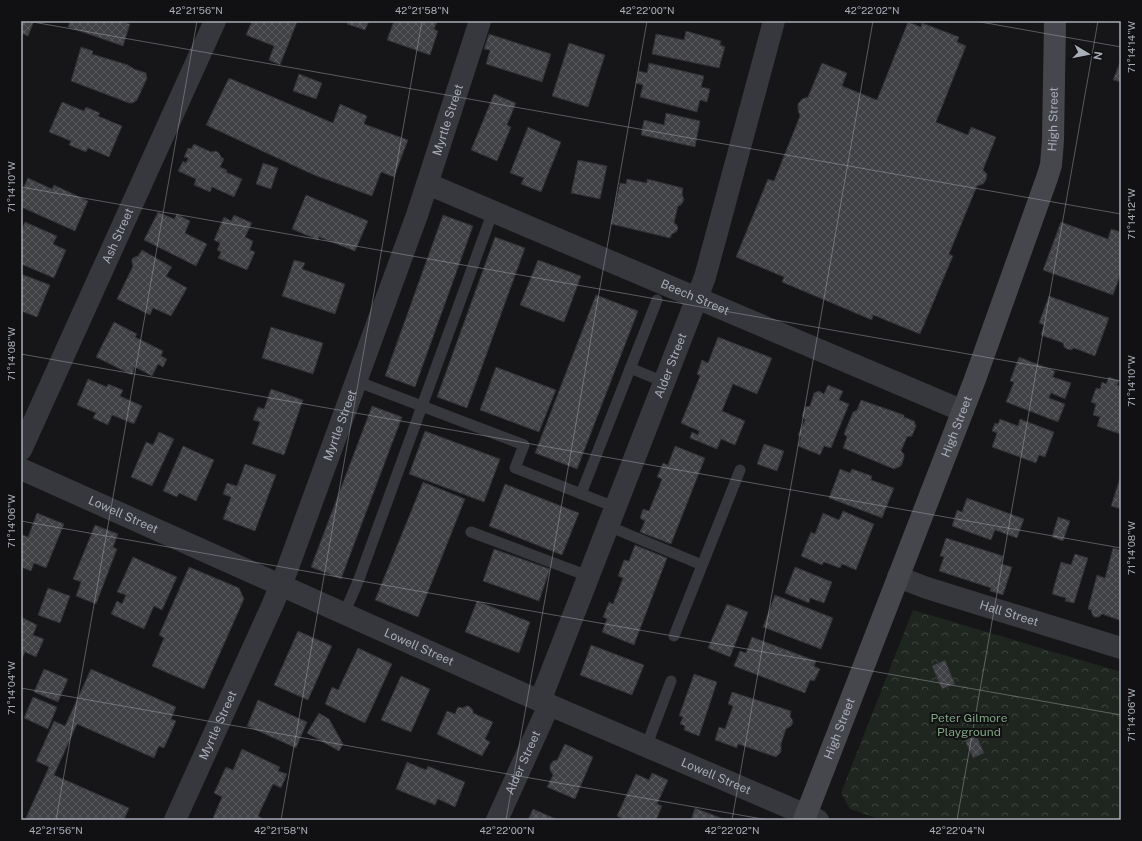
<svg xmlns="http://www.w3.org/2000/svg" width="1142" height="841" font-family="'Public Sans',sans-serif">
<defs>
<pattern id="park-crowns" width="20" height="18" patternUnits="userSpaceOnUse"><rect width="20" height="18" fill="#1e261f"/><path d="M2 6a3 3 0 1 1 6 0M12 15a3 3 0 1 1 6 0" fill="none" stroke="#3c433d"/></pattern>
<pattern id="building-cross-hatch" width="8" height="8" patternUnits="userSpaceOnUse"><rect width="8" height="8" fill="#404145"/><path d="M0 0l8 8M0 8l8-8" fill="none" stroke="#595a5e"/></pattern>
</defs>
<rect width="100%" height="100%" fill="#161618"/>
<polygon fill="url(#park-crowns)" points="913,610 1121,672 1121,820 882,820 850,809 841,793"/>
<g fill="url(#building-cross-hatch)" stroke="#303034">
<polygon points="21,21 34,21 28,36 21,33"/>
<polygon points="70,21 121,21 130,24 123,46 68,27"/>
<polygon points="252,21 294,21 297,22 280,65 269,60 274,46 246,35"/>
<polygon points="348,21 369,21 365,30 347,24"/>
<polygon points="394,21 433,21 437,22 434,29 438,31 430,55 387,40"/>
<polygon points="908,22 921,27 922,23 959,37 957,42 966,46 936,122 968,135 971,127 996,137 983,170 987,174 986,180 983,184 977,186 949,254 953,256 920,334 873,315 872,320 782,282 784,277 736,257 768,179 774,181 800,116 798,110 798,104 802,99 808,97 822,63 847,73 842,86 877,100"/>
<polygon points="686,31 721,41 720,45 725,47 719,68 652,54 656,34 684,40"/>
<polygon points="489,34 551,54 542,82 486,64 490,50 484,49"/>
<polygon points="569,43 605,55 588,107 552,96"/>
<polygon points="81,47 93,51 92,54 128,65 134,69 146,73 147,78 137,100 133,103 129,103 71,81"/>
<polygon points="1121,60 1121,82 1113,80"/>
<polygon points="649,63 704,76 701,87 710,89 707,102 700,100 697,112 640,97 643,85 636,83 639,71 647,73"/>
<polygon points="299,74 322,83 316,99 293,91"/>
<polygon points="229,78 333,123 340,104 367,116 364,124 408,140 394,177 381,172 372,196 314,175 206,125"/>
<polygon points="494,94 516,103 507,125 511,127 497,161 471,150"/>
<polygon points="62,102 84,111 86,107 100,113 98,116 122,126 109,157 88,148 86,152 69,145 71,141 49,132"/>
<polygon points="666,113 700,121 695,147 641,135 644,120 664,125"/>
<polygon points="528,127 561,142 541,192 521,184 524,178 510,173"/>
<polygon points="194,144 211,152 216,151 219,153 221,157 224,159 220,167 227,170 226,172 242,179 234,197 212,187 210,192 194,185 196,179 178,171 183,161 186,163 188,158 184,157 188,148 191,149"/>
<polygon points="578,160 607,166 600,199 571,193"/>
<polygon points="263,163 278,168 271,189 256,184"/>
<polygon points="28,178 52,189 54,185 88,201 75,231 21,207 21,193"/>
<polygon points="627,179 647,183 647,179 683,188 682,194 684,200 681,205 678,206 674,223 677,225 678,229 676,232 672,234 670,238 611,224 620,183 626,184"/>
<polygon points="306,195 368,221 355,251 319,237 318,240 292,229"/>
<polygon points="158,212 174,219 177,214 190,221 185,233 207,244 196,266 144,240"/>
<polygon points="234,215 252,223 245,237 253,241 250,250 255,252 247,270 218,258 221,252 217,250 220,243 214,240 224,217 231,221"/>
<polygon points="443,215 473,226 415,387 385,376"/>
<polygon points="25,222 57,236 53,244 66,250 54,278 21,264 21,242 23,236 21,235 21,231"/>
<polygon points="1061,222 1108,239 1111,229 1121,232 1121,273 1113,295 1043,270"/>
<polygon points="495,237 525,248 467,408 437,397"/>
<polygon points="142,250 172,267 166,276 187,288 171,316 153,308 150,315 117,299 133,266 132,263 132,259 135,257 138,256"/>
<polygon points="294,260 305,263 302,269 345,284 335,314 282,296"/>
<polygon points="538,260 581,276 564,322 520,305"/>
<polygon points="21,274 50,285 37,317 21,311"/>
<polygon points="596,295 638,311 577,469 535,453"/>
<polygon points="1049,296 1109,318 1095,356 1074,348 1071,350 1067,349 1064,347 1063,343 1041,335 1044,325 1039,323"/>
<polygon points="114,322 137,334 135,337 163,351 161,356 167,359 163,367 158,364 152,376 135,367 132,375 96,357"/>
<polygon points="271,327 323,343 313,374 262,358"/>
<polygon points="718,337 772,358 757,394 733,384 722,411 745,421 735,445 721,439 717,449 690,438 692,432 698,435 699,431 681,423 700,376 697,374 702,360 708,363"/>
<polygon points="1019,357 1055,371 1053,377 1071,383 1065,399 1051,393 1049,398 1065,404 1058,422 1006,402 1014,382 1010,381"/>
<polygon points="496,367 556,390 539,432 480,410"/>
<polygon points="1109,377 1119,381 1117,385 1121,386 1120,434 1097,426 1100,417 1093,415 1096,404 1091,402 1096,388 1100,389 1102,382 1106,384"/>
<polygon points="88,379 107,387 108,384 123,390 120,396 142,406 134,424 112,415 108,425 93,418 96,413 77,405"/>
<polygon points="828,385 843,391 839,400 849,404 831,448 824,446 820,455 798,446 801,437 798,435 805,420 802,416 805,407 810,406 814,393 819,391 824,394"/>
<polygon points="271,389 303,400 284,455 252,444 260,422 253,420 258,407 264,409"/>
<polygon points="861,400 904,415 904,417 914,421 916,426 912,436 907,437 901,451 904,454 904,458 901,466 894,469 843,448 847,437 844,434 853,412 857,410"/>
<polygon points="372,406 402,417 341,579 311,567"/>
<polygon points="1000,419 1018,426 1020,419 1054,432 1045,457 1039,455 1036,463 992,447 997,433 992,431 995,423 998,424"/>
<polygon points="425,431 500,459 484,502 409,474"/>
<polygon points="159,432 174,439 152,486 131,477 146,442 153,445"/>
<polygon points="764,444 784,451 777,471 757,464"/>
<polygon points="183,446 214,460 196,501 179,493 177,497 163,491"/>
<polygon points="675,446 705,458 671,544 640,532 645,521 640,518 643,509 649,511 662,479 657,477 663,463 668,465"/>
<polygon points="245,464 276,475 255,531 223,519 231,497 223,494 227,483 237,486"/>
<polygon points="840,469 850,473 852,469 872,476 871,480 894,488 882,518 829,498"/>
<polygon points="1121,475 1121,509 1111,506"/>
<polygon points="423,482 465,499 418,617 375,600"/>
<polygon points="505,484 579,513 562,555 489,526"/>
<polygon points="967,498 1024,519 1017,538 995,530 991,540 952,526 957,510 962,512"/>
<polygon points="843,511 874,524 856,570 842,564 840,568 824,562 822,565 801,556 811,532 815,534 823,513 839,520"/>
<polygon points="37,513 64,524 46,568 34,563 31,571 21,567 21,539 23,535 28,537"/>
<polygon points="1058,517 1070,521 1063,541 1052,537"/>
<polygon points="95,525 118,534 113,547 117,549 96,604 76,596 81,582 73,579"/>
<polygon points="946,538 1003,556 1001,564 1012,567 1003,595 990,591 991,588 939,571 944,557 940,556"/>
<polygon points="635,545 667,558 634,645 602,632 607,619 603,617 609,602 613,604 623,578 618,576 624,560 629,561"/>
<polygon points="1113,548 1121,550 1121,624 1119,620 1102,614 1099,617 1094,617 1092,614 1091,610 1088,609 1097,575 1105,578"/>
<polygon points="494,549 550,569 539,601 483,581"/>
<polygon points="1075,554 1088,558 1074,603 1065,601 1066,598 1052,594 1061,562 1071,565"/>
<polygon points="133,557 177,577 162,610 154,606 144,629 111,614 117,601 122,604 126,595 117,592"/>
<polygon points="189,567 239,588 244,599 204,689 152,666 164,638 159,635"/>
<polygon points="795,567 832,582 824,603 810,598 809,603 785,593"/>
<polygon points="48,588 70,596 60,623 38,615"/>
<polygon points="775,595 833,618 821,649 763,627"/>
<polygon points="477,601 530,622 519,653 465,632"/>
<polygon points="727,604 748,612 730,657 708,648"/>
<polygon points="21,617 37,625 33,635 44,639 36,657 25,652 21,661"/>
<polygon points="298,631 332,646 308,700 274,685"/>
<polygon points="752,637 816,661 814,666 820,669 814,681 810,680 805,693 734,666 740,651 746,653"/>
<polygon points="591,645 644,665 632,695 580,675"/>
<polygon points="358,648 392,664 365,723 325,704 332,687 338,690"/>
<polygon points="945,660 955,684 942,689 932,666"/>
<polygon points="44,669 68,679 58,702 34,692"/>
<polygon points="91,669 176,707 171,719 176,721 164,748 159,746 154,758 77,724 54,775 129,808 124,820 25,820 49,767 36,761 54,721 65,726"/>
<polygon points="694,674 717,682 699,736 684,730 685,726 680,724 683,717 679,716"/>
<polygon points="401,676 430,689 411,732 381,720"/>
<polygon points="732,692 791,711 790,717 792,719 793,723 791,726 786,729 781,744 781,752 776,757 738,744 737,748 715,740 719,727 725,729 733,706 728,704"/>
<polygon points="33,697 57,707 48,729 24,718"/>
<polygon points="258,700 307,722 296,748 247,726"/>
<polygon points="466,706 469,706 473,710 473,713 493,722 485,739 490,742 482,756 437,734 447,711 455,714 458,707 463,708"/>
<polygon points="319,713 329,719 343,744 339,751 307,733"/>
<polygon points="974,729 984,753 973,758 962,734"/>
<polygon points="565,744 593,757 575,799 547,787 553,775 550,770 550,765 553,761 557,760"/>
<polygon points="242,749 280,767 278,771 287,774 281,788 273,784 258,816 265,820 218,820 213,818 222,797 214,793 226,767 233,770"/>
<polygon points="407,762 426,770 428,766 465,782 455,807 438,799 435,805 396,789"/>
<polygon points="652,773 668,780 657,804 662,806 656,820 625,820 617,816 636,774 649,780"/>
<polygon points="695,808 726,820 691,820"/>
<polygon points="533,809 558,820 528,820"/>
</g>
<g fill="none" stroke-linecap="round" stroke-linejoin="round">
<g stroke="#37383d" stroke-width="11">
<polyline points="630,368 664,382"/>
<polyline points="356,381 524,445 515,468 615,507"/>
<polyline points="581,494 657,300"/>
<polyline points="608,526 702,565"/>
<polyline points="471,532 588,576"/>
<polyline points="344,614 359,579 493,211"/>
<polyline points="674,636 740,470"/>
<polyline points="646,747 671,681"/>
</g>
<g stroke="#37383d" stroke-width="22">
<path id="s1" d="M428,184L963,411"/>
<path id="s2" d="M21,450L215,21"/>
<path id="s3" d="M898,577L927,588L1121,648"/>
<path id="s4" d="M540,701L705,277L774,21"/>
<path id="s5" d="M175,820L272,606L287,570L417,215L480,21"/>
<path id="s6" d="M497,820L549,705"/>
</g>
<path stroke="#37383d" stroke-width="22" id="s7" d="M21,469L524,694L818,820"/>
<path stroke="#45474d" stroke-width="22" id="s8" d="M804,820L974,382L1047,178L1051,165L1053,140L1055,21"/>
</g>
<path fill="none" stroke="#a8adb8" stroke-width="1" stroke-opacity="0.45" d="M27,21L1121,214M975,21L1121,47M21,187L1121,381M21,354L1121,548M21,521L1121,715M21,688L768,820M56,820L197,21M281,820L422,21M506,820L647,21M732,820L873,21M957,820L1098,21"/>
<g text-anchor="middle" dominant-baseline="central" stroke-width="4" stroke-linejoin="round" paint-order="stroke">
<g font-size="12" fill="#a8adb8" stroke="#111113">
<text stroke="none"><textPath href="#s8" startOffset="746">High Street</textPath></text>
<text stroke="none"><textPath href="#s5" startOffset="752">Myrtle Street</textPath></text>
<text stroke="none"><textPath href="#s2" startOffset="235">Ash Street</textPath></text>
<text stroke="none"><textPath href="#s1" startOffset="290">Beech Street</textPath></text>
<text stroke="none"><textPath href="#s4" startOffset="360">Alder Street</textPath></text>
<text stroke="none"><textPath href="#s5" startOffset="428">Myrtle Street</textPath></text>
<text stroke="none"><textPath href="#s8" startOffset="422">High Street</textPath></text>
<text stroke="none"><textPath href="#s7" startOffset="112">Lowell Street</textPath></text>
<text stroke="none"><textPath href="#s3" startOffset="117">Hall Street</textPath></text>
<text stroke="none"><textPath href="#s7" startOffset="436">Lowell Street</textPath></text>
<text stroke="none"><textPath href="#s5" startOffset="104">Myrtle Street</textPath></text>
<text stroke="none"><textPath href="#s8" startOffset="98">High Street</textPath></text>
<text stroke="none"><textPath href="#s6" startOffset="63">Alder Street</textPath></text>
<text stroke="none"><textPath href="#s7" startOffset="760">Lowell Street</textPath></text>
</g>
<g font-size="12" fill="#7fa381" stroke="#111113">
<text x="969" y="718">Peter Gilmore<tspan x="969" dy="14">Playground</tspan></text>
</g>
</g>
<rect width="1142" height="841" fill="none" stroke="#111113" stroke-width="44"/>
<g transform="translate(1088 54) rotate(100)" stroke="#111113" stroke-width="3" paint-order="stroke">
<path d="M0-3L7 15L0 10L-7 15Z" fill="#a8adb8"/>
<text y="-6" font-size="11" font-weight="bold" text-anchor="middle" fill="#a8adb8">N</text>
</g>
<rect x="22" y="22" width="1098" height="797" fill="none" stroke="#a8adb8" stroke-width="1.5"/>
<g font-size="10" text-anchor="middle" fill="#a8adb8">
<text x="196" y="14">42°21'56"N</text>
<text x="422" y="14">42°21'58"N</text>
<text x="647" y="14">42°22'00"N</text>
<text x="872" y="14">42°22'02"N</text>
<text transform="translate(1131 47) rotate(-90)" y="4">71°14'14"W</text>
<text transform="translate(11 187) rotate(-90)" y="4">71°14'10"W</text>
<text transform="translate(1131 214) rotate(-90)" y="4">71°14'12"W</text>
<text transform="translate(11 354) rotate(-90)" y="4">71°14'08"W</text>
<text transform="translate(1131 381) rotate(-90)" y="4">71°14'10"W</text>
<text transform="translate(11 521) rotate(-90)" y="4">71°14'06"W</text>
<text transform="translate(1131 548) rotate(-90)" y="4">71°14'08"W</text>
<text transform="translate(11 688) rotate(-90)" y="4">71°14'04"W</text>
<text transform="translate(1131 715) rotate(-90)" y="4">71°14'06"W</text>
<text x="56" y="834">42°21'56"N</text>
<text x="281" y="834">42°21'58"N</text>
<text x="507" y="834">42°22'00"N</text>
<text x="732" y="834">42°22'02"N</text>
<text x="957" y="834">42°22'04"N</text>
</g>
</svg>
